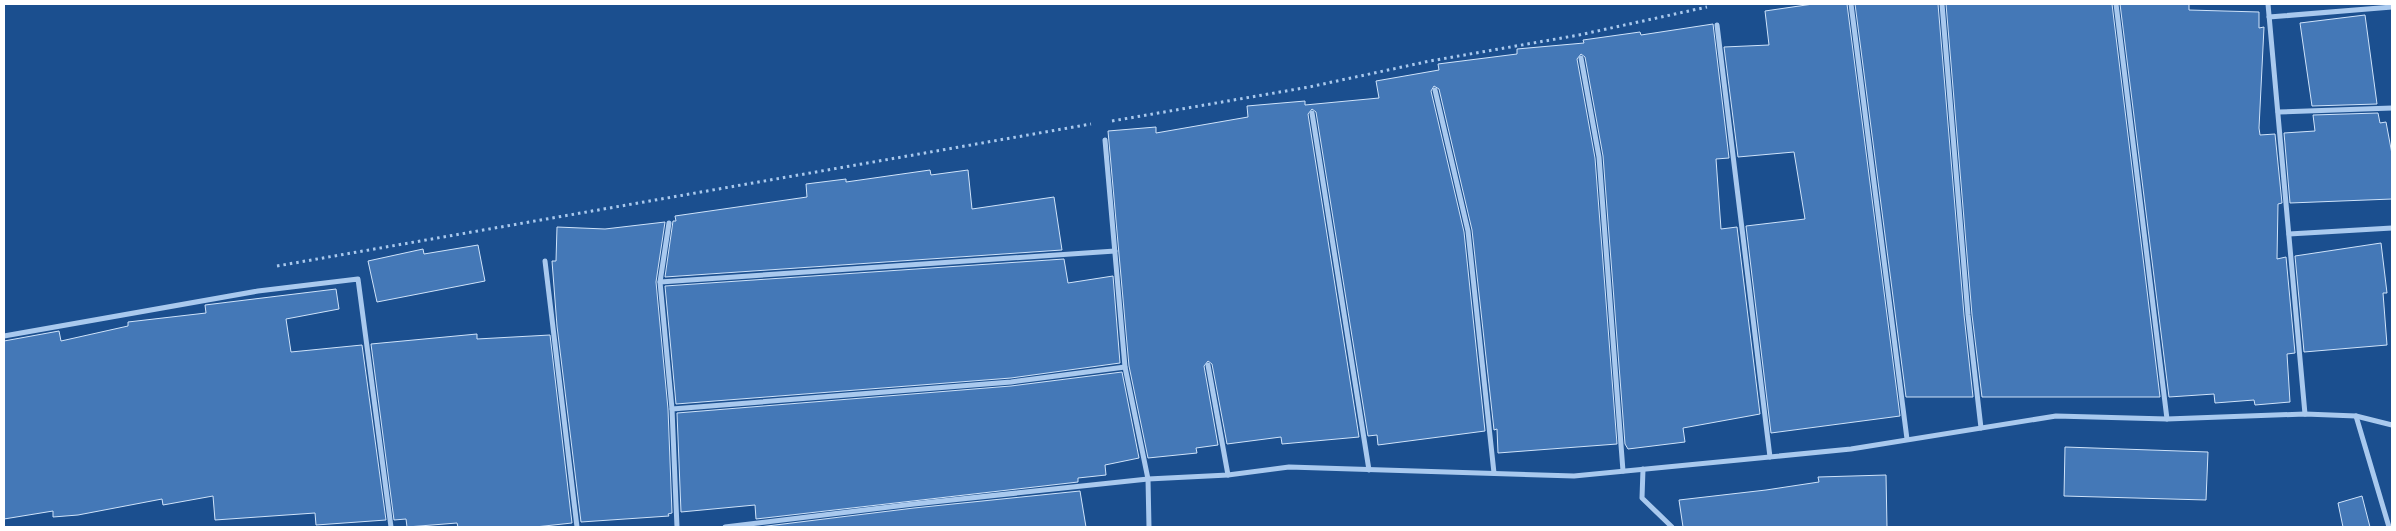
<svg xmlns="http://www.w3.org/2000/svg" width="2396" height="531" font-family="'Roboto Condensed',sans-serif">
<rect width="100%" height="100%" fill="#1b4f8f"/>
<g fill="#4478b7" stroke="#cfe3fa">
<polygon points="1813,4 1847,4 1900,416 1771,433 1746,226 1805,219 1794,152 1738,157 1724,47 1769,45 1765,11"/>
<polygon points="1855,4 1938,4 1964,315 1973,397 1906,397"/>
<polygon points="1946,4 2112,4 2160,397 1982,397 1972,315"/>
<polygon points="2120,4 2189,4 2189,10 2259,12 2259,28 2264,27 2259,128 2260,135 2275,134 2282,203 2278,204 2277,259 2286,257 2295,353 2287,354 2290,402 2255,405 2254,400 2215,403 2214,394 2169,397"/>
<polygon points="2365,15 2377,104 2312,106 2300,23"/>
<polygon points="1713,24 1729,158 1716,159 1721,229 1737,227 1760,414 1683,428 1685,442 1628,449 1625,444 1603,156 1585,57 1581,54 1577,59 1595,158 1617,444 1498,453 1497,429 1494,430 1472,230 1439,89 1434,86 1431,91 1464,232 1485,431 1378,445 1377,435 1368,436 1316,112 1312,109 1308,114 1359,437 1282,444 1281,437 1227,444 1212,364 1208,361 1204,366 1218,445 1196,448 1197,453 1148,458 1129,366 1108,131 1156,127 1156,133 1248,117 1247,106 1305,101 1305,105 1379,98 1376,81 1439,70 1438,64 1517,54 1517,49 1584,43 1583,40 1640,32 1641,35"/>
<polygon points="2378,113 2380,123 2386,122 2392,154 2392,199 2290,203 2284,133 2315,131 2313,115"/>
<polygon points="930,170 931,175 968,170 972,209 1054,197 1062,250 665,277 673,221 676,221 675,216 807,197 806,184 846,179 846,182"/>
<polygon points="665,222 656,282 668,409 672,513 668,514 669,516 581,522 557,326 552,261 556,261 557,227 605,229"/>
<polygon points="2381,243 2387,293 2383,293 2387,345 2304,352 2295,256"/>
<polygon points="478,245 485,281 377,302 368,261 423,249 424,254"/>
<polygon points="1064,259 1068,283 1113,276 1120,363 1011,378 676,404 665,286"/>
<polygon points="336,289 339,309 286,319 291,352 362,345 386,520 316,525 315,513 215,520 213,496 163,505 162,499 78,515 53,517 53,511 4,519 4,341 59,331 61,341 128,326 128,322 206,313 205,305"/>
<polygon points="477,334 477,339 550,335 572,523 535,527 458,527 457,523 407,527 406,519 394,520 371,344"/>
<polygon points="1122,372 1139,458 1105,465 1106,475 1078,478 1078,482 756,519 755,505 681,512 677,413 1011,386"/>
<polygon points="2065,447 2208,452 2206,500 2064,496"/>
<polygon points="1886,475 1887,527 1683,527 1679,500 1766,490 1819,482 1818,477"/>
<polygon points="1080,491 1086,527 759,527 914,508"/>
<polygon points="2362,496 2370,527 2343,527 2338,503"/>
</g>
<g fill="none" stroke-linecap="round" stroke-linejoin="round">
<g stroke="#a9c9ee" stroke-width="3" stroke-dasharray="2.5 4" stroke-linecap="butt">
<polyline points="1112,121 1309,87 1430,61 1579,35 1707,7"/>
<polyline points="277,266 1091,124"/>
</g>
<g stroke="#a9c9ee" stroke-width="5">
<polyline points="1851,4 1907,439"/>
<polyline points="1942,4 1968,315 1981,428"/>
<polyline points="2116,4 2167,419"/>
<polyline points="2268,4 2305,414"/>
<polyline points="2269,17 2392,7"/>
<polyline points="1717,25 1770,457"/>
<polyline points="1581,58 1599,157 1623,471"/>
<polyline points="1435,90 1468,231 1494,473"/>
<polyline points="2278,112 2392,108"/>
<polyline points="1312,113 1369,470"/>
<polyline points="1105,140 1125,367 1148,479 1149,527"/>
<polyline points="669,223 660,282 672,409 677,527"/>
<polyline points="2289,234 2392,228"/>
<polyline points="545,261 577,527"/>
<polyline points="660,282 1115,251"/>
<polyline points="4,336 258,291 358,279 391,527"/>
<polyline points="1208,365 1228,475"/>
<polyline points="672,409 1011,382 1125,367"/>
<polyline points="2356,416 2389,527"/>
<polyline points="1643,469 1642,498 1672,527"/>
<polyline points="725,527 914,504 1148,479 1228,475 1289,467 1574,476 1851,449 2056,416 2167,419 2305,414 2356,416 2392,425"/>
</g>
</g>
<rect width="2396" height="531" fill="none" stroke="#ffffff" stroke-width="10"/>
</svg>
